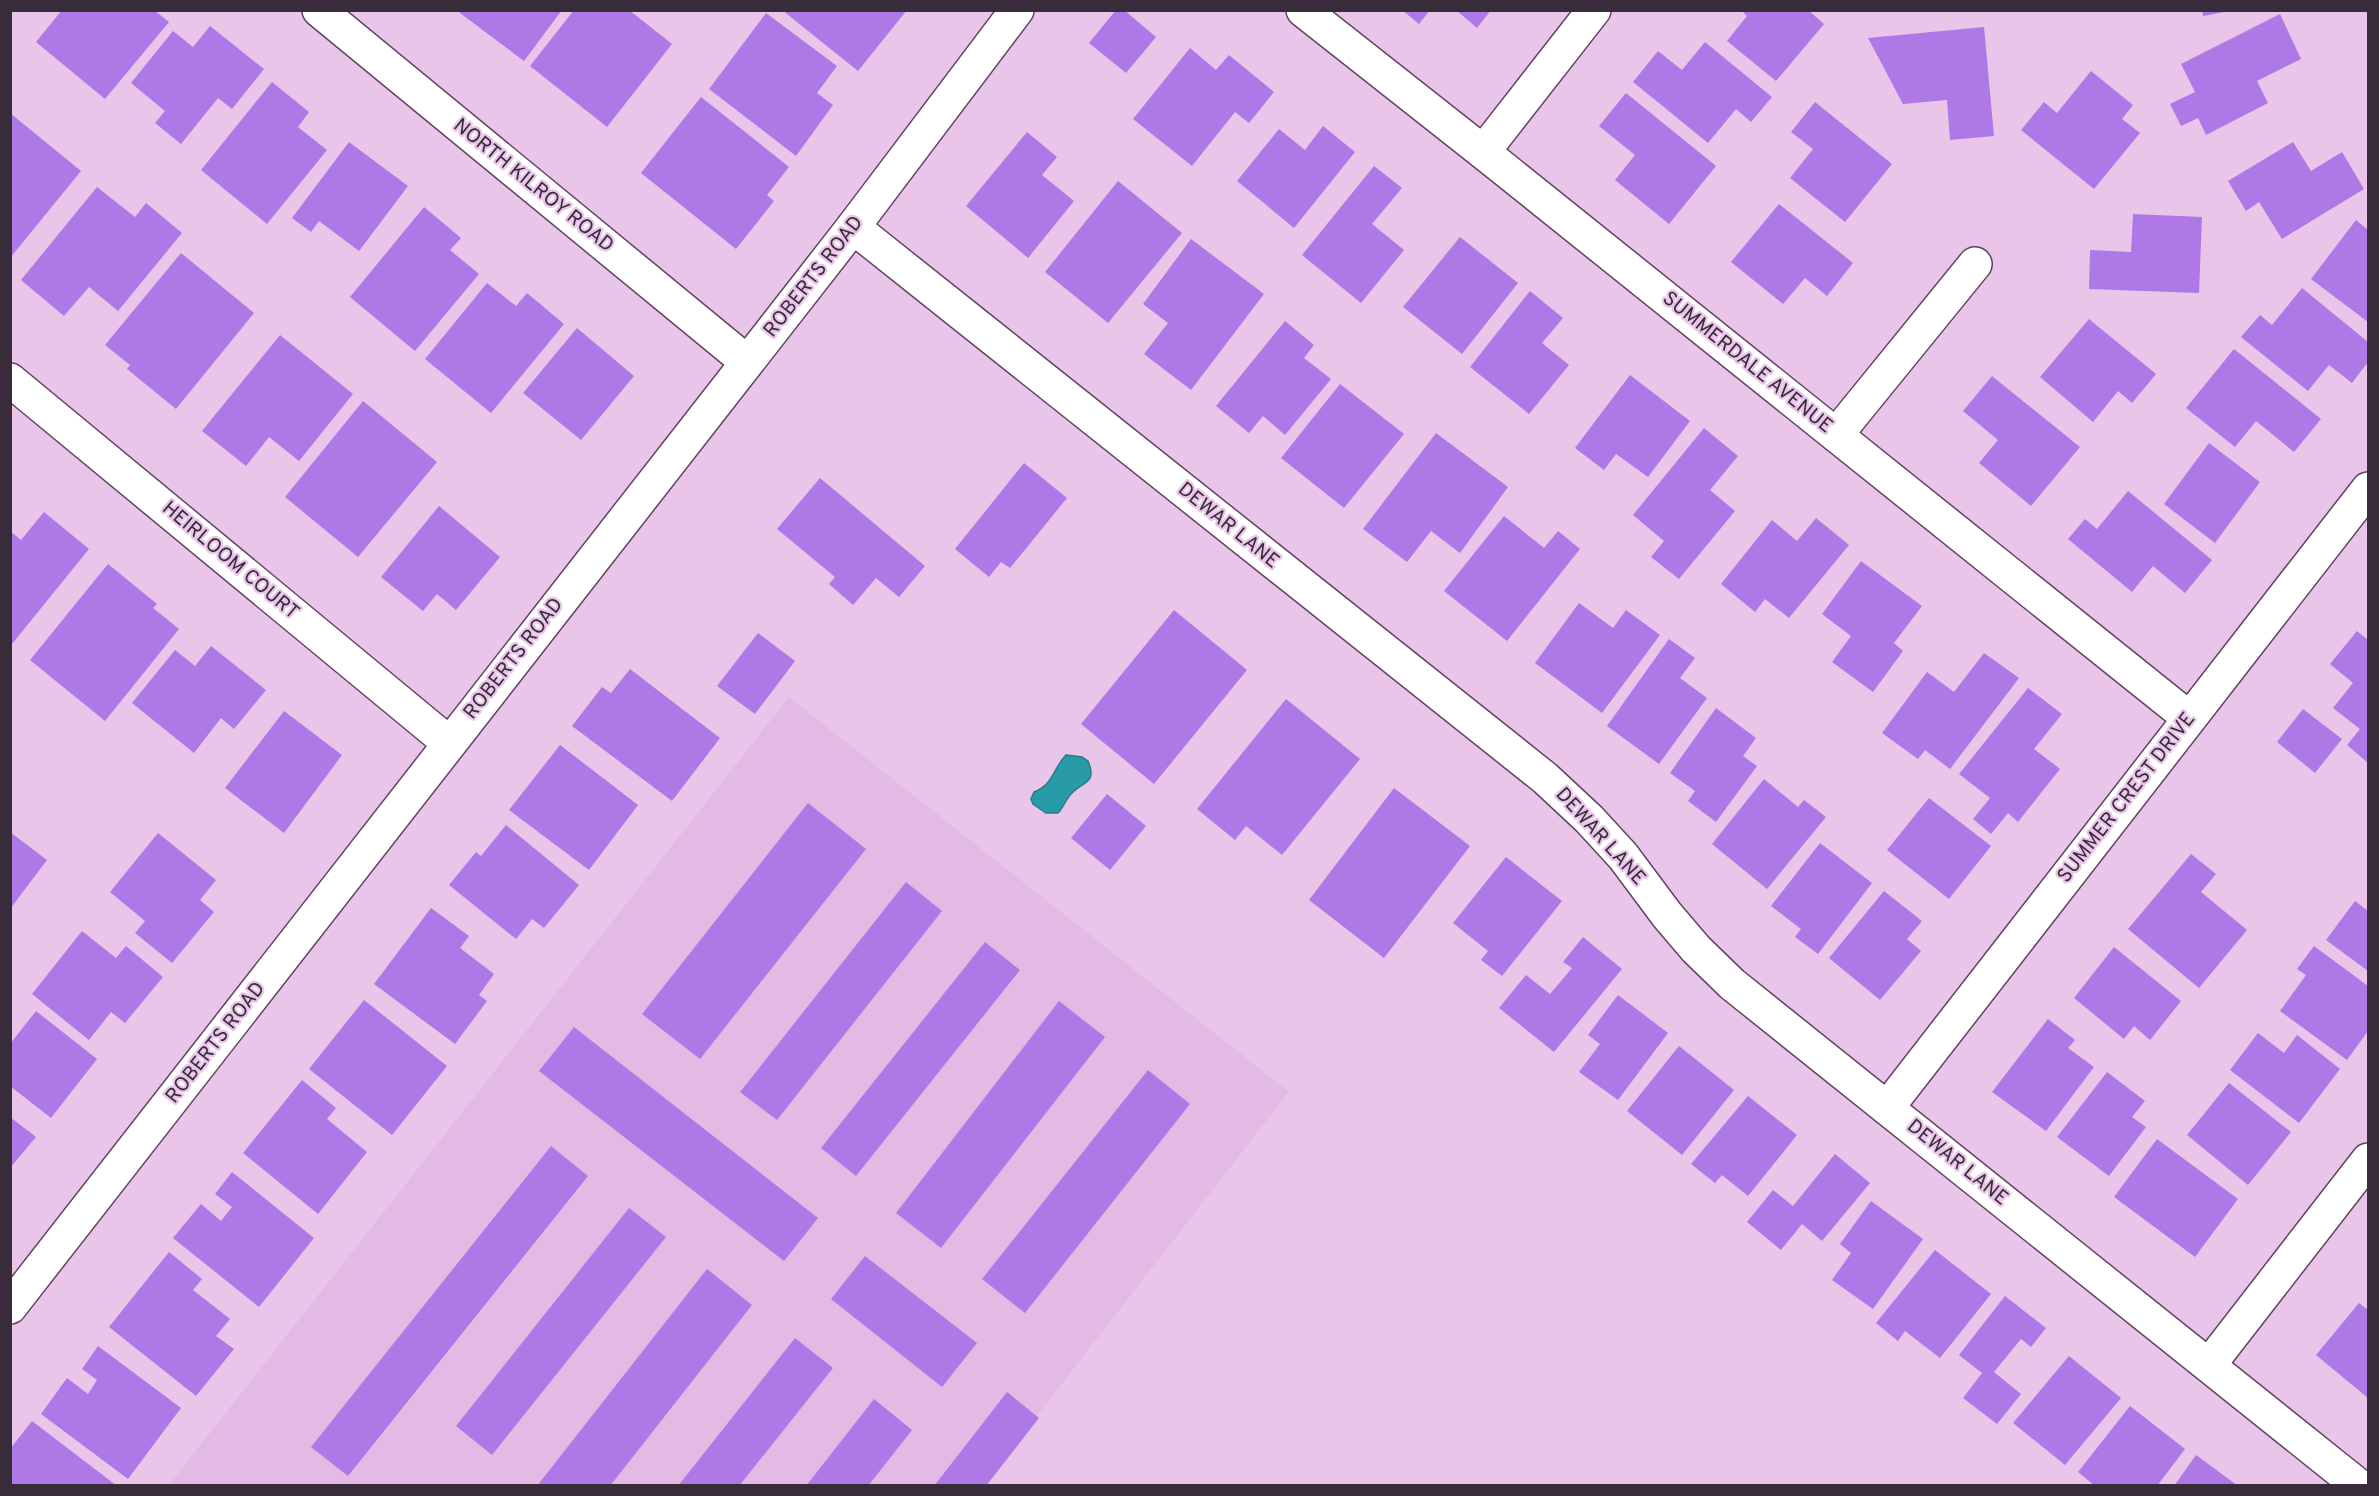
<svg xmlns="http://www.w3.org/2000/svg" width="2379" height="1496" font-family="Overpass,sans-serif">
<rect width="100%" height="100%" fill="#e9c5e9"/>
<polygon fill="#e3bae4" points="789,697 1289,1092 983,1485 168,1486"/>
<path fill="#279ca8" stroke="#2c7a87" stroke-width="1.5" d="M1066,755L1082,757L1088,761C1097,782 1085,781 1073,792C1066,798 1064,807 1058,813H1046L1033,804L1031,799L1034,792C1054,784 1052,770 1066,755Z"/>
<g fill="#af78e7">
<polygon points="62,10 154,10 169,22 105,99 36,42"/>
<polygon points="456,10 562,10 524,61"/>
<polygon points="574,10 629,10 672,44 607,127 530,66"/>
<polygon points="782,10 907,10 858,71"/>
<polygon points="1116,10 1124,10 1156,37 1126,73 1089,43"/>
<polygon points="1402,10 1430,10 1419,24"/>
<polygon points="1456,10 1491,10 1477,28"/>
<polygon points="1741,10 1808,10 1824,24 1776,81 1727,41 1747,16"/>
<polygon points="2202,10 2224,10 2224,12 2203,16"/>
<polygon points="766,13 837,66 817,93 833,105 796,156 709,89"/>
<polygon points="2280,14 2301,59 2257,81 2268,103 2206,135 2198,118 2181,126 2170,104 2195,92 2181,64"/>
<polygon points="210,26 264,69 232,109 218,98 181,144 155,123 165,111 131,83 173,31 193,47"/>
<polygon points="1984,27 1994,136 1950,140 1947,100 1903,104 1868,38"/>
<polygon points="1705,42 1772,97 1751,122 1736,109 1708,143 1633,82 1658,51 1682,70"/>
<polygon points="1190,48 1216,70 1229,55 1274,92 1249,123 1235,112 1192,166 1133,119"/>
<polygon points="2091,71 2133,105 2122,119 2140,133 2094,189 2021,130 2044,102 2057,113"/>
<polygon points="272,82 309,112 298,127 327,150 267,224 201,170"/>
<polygon points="1626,93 1716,166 1669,224 1615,180 1635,155 1599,126"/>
<polygon points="701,97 789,167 767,195 774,201 736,249 641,173"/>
<polygon points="1815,102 1892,164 1845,222 1790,178 1813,149 1791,132"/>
<polygon points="10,113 81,171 10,258"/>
<polygon points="1323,126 1355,152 1294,228 1237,181 1279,129 1305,150"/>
<polygon points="1027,132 1057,157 1042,175 1074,201 1028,258 966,206"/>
<polygon points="349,142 408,186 359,251 319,221 311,232 292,218"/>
<polygon points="2293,142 2311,171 2342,152 2364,189 2282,239 2259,202 2246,211 2228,181"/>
<polygon points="1374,166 1402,188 1372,224 1404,250 1361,303 1302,255"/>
<polygon points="1118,181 1182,233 1108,323 1045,272"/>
<polygon points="97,187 135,217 146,203 182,233 118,311 89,287 64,316 21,280"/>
<polygon points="1779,204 1853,263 1827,296 1805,278 1783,304 1731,262"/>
<polygon points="424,207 461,238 450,250 479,274 415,351 350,297"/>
<polygon points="2133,214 2202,217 2199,293 2089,289 2090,250 2131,252"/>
<polygon points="2356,220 2368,230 2368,322 2311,279"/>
<polygon points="1460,237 1518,283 1462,354 1403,307"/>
<polygon points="1191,239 1264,294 1191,390 1144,354 1168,323 1143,304"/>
<polygon points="181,253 254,313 176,409 127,369 130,365 105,345"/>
<polygon points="487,283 516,306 527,293 564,324 491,413 425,359"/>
<polygon points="2302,288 2368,342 2368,362 2352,383 2329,365 2308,391 2241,337 2260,315 2272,325"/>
<polygon points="1530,291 1563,318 1542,343 1569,365 1529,414 1470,367"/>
<polygon points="2089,319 2156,374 2132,403 2118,391 2093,422 2040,377"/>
<polygon points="1285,321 1314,345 1304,358 1331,379 1285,435 1263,416 1249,433 1216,406"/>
<polygon points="577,328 634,376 581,440 523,393"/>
<polygon points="280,335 353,394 299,461 269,437 246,466 202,431"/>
<polygon points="2234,349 2321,419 2294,452 2256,421 2235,447 2186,408"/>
<polygon points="1630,375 1690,421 1648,477 1616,454 1604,470 1575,448"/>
<polygon points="1992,376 2080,447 2031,506 1979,463 1998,440 1963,411"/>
<polygon points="1340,384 1404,434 1344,508 1281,458"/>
<polygon points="363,401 437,462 358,557 285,497"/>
<polygon points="1704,428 1738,456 1710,490 1735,511 1679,579 1651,557 1664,541 1633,515"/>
<polygon points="1436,433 1508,487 1460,553 1431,531 1407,562 1363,529"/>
<polygon points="2209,443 2260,482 2215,543 2164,504"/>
<polygon points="1024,463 1067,498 1010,568 1001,562 989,577 955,549"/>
<polygon points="820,478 925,566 899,597 876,578 853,605 829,584 835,577 777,529"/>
<polygon points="2128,491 2212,560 2185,593 2153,566 2132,592 2068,539 2085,519 2097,529"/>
<polygon points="439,506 500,557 456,610 437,594 423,611 381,577"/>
<polygon points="44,512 89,549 12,644 10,642 10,531 21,540"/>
<polygon points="1504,516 1544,548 1558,531 1580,549 1507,641 1444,591"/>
<polygon points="1816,518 1849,545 1789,618 1765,599 1755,612 1721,584 1772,520 1797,541"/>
<polygon points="1861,561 1922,606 1894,643 1903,651 1873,692 1832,662 1851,636 1822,614"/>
<polygon points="108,564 157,604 153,608 179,629 105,721 30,660"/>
<polygon points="1579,603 1613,628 1626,610 1660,635 1602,713 1535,663"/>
<polygon points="1174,610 1247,670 1154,784 1081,724"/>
<polygon points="2357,631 2368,640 2368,763 2347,745 2360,729 2333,708 2353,683 2330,664"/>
<polygon points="758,633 795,661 755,714 717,686"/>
<polygon points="1669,639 1695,658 1680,678 1707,698 1659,764 1607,726"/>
<polygon points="211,646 266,690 234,729 221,718 194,753 132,703 175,650 195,666"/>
<polygon points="1984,653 2019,678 1950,769 1925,750 1918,759 1882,733 1927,672 1954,692"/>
<polygon points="630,669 720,738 672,801 572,726 602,687 611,693"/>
<polygon points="2028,688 2062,714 2034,749 2060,769 2018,822 2008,813 1991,834 1973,819 1990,798 1959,774"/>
<polygon points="1286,699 1360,759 1282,855 1246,826 1235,840 1197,809"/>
<polygon points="1716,708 1756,738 1743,756 1757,766 1716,822 1688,801 1695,791 1670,773"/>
<polygon points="2303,709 2342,739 2315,773 2277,742"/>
<polygon points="284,711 342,755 284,833 225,788"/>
<polygon points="560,745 638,805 589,870 509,810"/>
<polygon points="1764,779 1798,807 1804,800 1826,817 1767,889 1712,844"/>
<polygon points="1394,788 1470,846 1384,958 1309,900"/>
<polygon points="1107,794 1146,826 1110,870 1071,838"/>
<polygon points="1929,798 1991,846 1949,899 1887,850"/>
<polygon points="808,803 866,849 700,1059 642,1014"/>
<polygon points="506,825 579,885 544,928 532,919 516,939 449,885 476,852 481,856"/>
<polygon points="10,832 47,860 10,909"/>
<polygon points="158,833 216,880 200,900 214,912 172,963 135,933 145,921 110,892"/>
<polygon points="1820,843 1872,883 1818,954 1795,937 1801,929 1771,906"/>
<polygon points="2191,854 2216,874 2201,892 2247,930 2199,988 2128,929"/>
<polygon points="1506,857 1562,901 1502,976 1481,960 1488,951 1453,923"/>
<polygon points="906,882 942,911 777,1120 740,1092"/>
<polygon points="1884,891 1922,921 1907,939 1921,951 1880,1000 1829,958"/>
<polygon points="2355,901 2368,911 2368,971 2326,940"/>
<polygon points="431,908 469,936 460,948 494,974 479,995 487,1001 455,1044 374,984"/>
<polygon points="82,931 116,958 126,946 163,977 125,1023 111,1012 89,1040 32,994"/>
<polygon points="1583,937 1622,969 1554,1052 1499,1008 1526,975 1550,994 1572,968 1563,962"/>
<polygon points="985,942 1020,970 856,1176 821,1148"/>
<polygon points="2314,946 2368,986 2368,1031 2347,1060 2280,1011 2306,975 2297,969"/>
<polygon points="2114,947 2181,1001 2150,1040 2134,1026 2124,1039 2074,998"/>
<polygon points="1618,995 1668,1033 1618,1100 1579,1072 1600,1044 1588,1035"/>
<polygon points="364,1000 447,1066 392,1135 309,1069"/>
<polygon points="1059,1001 1105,1037 941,1248 896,1213"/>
<polygon points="36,1011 97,1059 51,1118 10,1086 10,1044"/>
<polygon points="2048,1019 2075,1040 2068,1048 2094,1067 2046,1131 1992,1092"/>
<polygon points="574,1027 818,1218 784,1261 539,1071"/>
<polygon points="2258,1033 2284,1053 2297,1035 2340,1069 2299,1123 2230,1070"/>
<polygon points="1679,1046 1734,1090 1682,1155 1627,1111"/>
<polygon points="1148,1070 1190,1104 1025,1313 982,1279"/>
<polygon points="2107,1072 2145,1101 2132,1117 2146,1127 2109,1176 2057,1137"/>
<polygon points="302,1080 336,1108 327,1119 367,1152 318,1214 243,1153"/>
<polygon points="2229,1083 2291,1132 2248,1185 2187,1135"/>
<polygon points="1748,1096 1797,1135 1748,1196 1722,1175 1715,1183 1691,1164"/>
<polygon points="10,1117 36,1137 10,1168"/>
<polygon points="2157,1139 2238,1199 2195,1257 2114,1197"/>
<polygon points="551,1146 588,1176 348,1476 311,1447"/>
<polygon points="1835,1154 1870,1183 1822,1241 1802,1224 1781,1250 1747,1222 1773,1190 1793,1206"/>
<polygon points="232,1172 314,1238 259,1307 173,1238 201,1204 221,1221 232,1207 215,1194"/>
<polygon points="1871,1201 1923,1239 1873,1309 1832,1280 1851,1253 1840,1244"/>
<polygon points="629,1208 666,1237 492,1455 456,1426"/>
<polygon points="1935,1250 1991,1294 1940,1358 1905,1331 1898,1341 1876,1323"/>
<polygon points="169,1252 202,1279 193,1290 230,1319 216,1336 234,1349 196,1396 109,1327"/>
<polygon points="865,1256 977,1343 942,1387 831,1299"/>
<polygon points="707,1269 752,1305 610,1486 537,1486"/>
<polygon points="2005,1296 2046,1328 2031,1347 2021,1339 1994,1372 2021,1394 1997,1424 1963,1398 1982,1373 1959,1355"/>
<polygon points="2359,1303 2368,1310 2368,1398 2316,1355"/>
<polygon points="795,1338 833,1368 739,1486 678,1486"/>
<polygon points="98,1346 181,1408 128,1479 41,1414 67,1378 88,1394 97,1380 82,1369"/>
<polygon points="2069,1356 2121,1398 2065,1465 2013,1423"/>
<polygon points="1007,1392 1039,1418 986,1486 934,1486"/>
<polygon points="874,1399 912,1430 868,1486 806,1486"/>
<polygon points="2130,1406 2185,1449 2157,1486 2095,1486 2078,1472"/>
<polygon points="32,1421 117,1486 10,1486 10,1449"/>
<polygon points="2196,1455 2238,1486 2174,1486"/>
</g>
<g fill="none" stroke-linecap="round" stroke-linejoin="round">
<defs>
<g id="minor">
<polyline points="319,10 747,362"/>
<polyline points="1303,10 1483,152 2189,718"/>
<polyline points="1483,152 1594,10"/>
<polyline points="853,227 1545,778 1589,819 1623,856 1667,915 1696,949 1732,984 2359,1486"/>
<polyline points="10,380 449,743"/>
<polyline points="1836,435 1975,264"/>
<polyline points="1887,1108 2368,489"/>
<polyline points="10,1307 853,227 1017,10"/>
<polyline points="2209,1365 2368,1160"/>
</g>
</defs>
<use href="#minor" stroke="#614362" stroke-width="36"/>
<use href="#minor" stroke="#fff" stroke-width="33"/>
</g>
<g text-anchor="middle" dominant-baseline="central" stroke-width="4.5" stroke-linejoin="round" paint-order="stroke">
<g font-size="20" fill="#392c3a" stroke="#e9c5e9">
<text transform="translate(533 186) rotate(39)">NORTH KILROY ROAD</text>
<text transform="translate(814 277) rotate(-52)">ROBERTS ROAD</text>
<text transform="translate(1747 363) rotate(39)">SUMMERDALE AVENUE</text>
<text transform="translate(1228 526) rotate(39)">DEWAR LANE</text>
<text transform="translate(230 561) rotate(40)">HEIRLOOM COURT</text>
<text transform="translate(514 659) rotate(-52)">ROBERTS ROAD</text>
<text transform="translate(2127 798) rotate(-52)">SUMMER CREST DRIVE</text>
<text transform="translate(1600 837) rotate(48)">DEWAR LANE</text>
<text transform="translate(216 1043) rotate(-52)">ROBERTS ROAD</text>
<text transform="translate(1957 1163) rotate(39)">DEWAR LANE</text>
</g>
</g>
<rect width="2379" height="1496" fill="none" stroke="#392c3a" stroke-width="24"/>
</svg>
